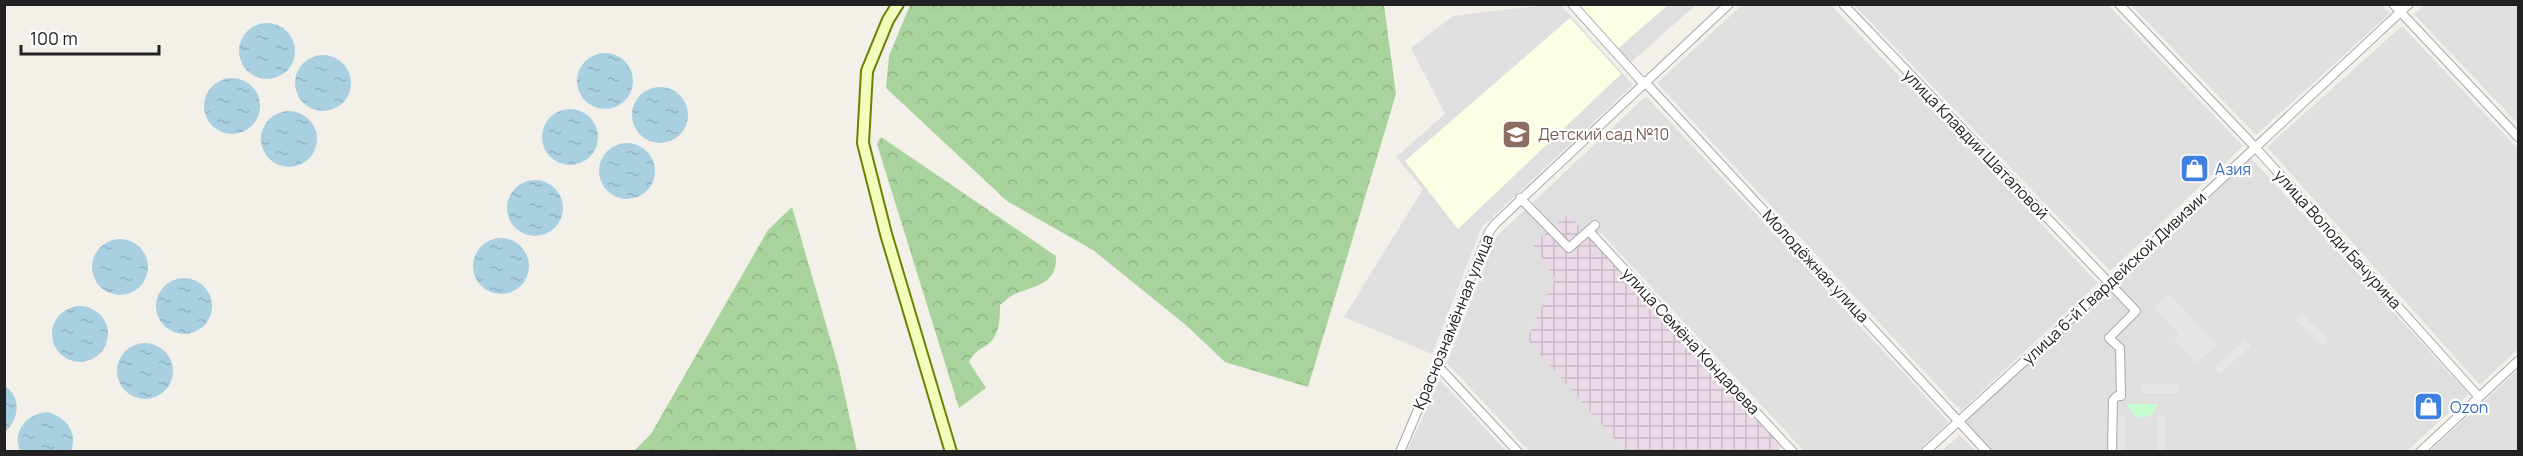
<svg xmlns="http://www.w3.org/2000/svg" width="2523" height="456" font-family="Manrope,sans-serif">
<defs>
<pattern id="industrial-grid" width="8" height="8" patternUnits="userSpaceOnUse" patternTransform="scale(1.5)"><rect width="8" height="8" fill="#ebdae7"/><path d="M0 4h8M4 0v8" fill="none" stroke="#c9bbc6"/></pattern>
<pattern id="forest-crowns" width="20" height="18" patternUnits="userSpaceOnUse" patternTransform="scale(1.5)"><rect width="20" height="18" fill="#a8d39c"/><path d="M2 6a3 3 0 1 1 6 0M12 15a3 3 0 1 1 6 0" fill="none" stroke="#90b586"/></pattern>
<pattern id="water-ripples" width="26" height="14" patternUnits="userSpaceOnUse" patternTransform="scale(1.5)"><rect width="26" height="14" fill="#a8d0e1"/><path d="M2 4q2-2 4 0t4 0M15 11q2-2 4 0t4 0" fill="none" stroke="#90b2c1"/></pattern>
</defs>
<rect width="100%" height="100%" fill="#f2f0e8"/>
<g fill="#e0dfdf">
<polygon points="1546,5 1561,5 1633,85 1482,227 1432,354 1344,317 1423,189 1396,157 1445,114 1411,48 1453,16"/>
<polygon points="1576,5 1696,5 1631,62"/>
<polygon points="1742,5 1831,5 2098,283 1961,411 1657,83"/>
<polygon points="1854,5 2108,5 2243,146 2110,271"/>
<polygon points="2382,5 2390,13 2256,135 2131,5"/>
<polygon points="2425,5 2518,5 2518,124 2414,14"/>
<polygon points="2402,26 2518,149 2518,349 2480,385 2267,147"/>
<polygon points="1646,96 1949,422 1917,451 1804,451 1602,234 1593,231 1588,239 1781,451 1529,451 1447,363 1497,236"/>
<polygon points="2250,157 2469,394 2407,451 1992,451 1963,420"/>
<polygon points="2518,370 2518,451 2430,451"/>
<polygon points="1440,380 1506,451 1407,451"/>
<polygon points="1960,435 1976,451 1942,451"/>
</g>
<polygon fill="url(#industrial-grid)" points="1568,214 1782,446 1776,452 1625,451 1527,339 1555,278 1533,244"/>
<g fill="#fdffe5">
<polygon points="1576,5 1668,5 1615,51"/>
<polygon points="1570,18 1621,74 1458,229 1405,161"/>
</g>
<g fill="url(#forest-crowns)">
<polygon points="910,5 1384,5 1396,94 1308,387 1225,362 1187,326 1093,250 1007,201 886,88 889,56"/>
<path d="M881,137L1056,256C1057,284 1037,285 1015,294C1010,296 1005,301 1000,305C1000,316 1000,329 993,339C985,349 976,348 969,362L986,388L959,408L877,144Z"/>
<polygon points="792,207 839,369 857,451 634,451 651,434 768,230"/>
</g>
<path fill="#c6fcce" d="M2127,404H2158C2154,417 2144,421 2132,414Z"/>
<g fill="#e6e6e6">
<polygon points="2169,294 2217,345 2197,363 2174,339 2179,334 2154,307"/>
<polygon points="2302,314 2328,339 2322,345 2296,320"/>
<polygon points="2245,339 2251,346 2220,374 2214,368"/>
<rect x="2141" y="384" width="37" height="9"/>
<rect x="2117" y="416" width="8" height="35"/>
<polygon points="2165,416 2165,451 2157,451 2157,417"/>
</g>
<g fill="url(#water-ripples)">
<circle cx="267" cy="51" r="28"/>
<circle cx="605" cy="81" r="28"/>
<circle cx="323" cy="83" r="28"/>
<circle cx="232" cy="106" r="28"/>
<circle cx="660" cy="115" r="28"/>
<circle cx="570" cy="137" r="28"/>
<circle cx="289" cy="139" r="28"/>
<circle cx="627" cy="171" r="28"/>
<circle cx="535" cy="208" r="28"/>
<circle cx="501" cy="266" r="28"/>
<circle cx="120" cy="267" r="28"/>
<circle cx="184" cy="306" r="28"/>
<circle cx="80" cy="334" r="28"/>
<circle cx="145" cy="371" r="28"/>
<path d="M5,386C22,398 19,419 5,432Z"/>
<path d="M47,412C66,417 78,432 71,451H20C12,430 27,414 47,412Z"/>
</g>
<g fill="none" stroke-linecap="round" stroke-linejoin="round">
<defs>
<g id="minor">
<polyline points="1572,4 1643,83"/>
<polyline points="1843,4 2136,311 2109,338 2120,348 2121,396 2117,396 2113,400 2112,452"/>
<polyline points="2119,4 2255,147 2479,397"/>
<polyline points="2393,4 2518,137"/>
<polyline points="1644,81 1987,452"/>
<polyline points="1520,198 1569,248 1595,225"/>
<polyline points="1589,231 1793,452"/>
<polyline points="1437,365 1518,452"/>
<polyline points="1400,452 1437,365 1489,232 1495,224 1729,4"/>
<polyline points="1925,452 2110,283 2409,4"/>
<polyline points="2420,452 2518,361"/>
</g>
<polyline id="secondary" points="898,4 888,20 867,71 863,143 886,234 951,452"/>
</defs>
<use href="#minor" stroke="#a9a9a9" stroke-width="10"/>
<use href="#secondary" stroke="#6a8101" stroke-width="14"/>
<use href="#minor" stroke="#fff" stroke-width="8"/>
<use href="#secondary" stroke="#f4fcbc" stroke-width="10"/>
</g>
<defs>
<symbol id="school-square" viewBox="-11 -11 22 22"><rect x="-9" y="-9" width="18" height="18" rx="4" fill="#8d6e63" stroke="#fff"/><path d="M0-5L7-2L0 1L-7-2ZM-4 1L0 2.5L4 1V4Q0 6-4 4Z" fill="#fff"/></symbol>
<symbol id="shop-square" viewBox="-11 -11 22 22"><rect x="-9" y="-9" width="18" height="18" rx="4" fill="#3f7fe0" stroke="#fff"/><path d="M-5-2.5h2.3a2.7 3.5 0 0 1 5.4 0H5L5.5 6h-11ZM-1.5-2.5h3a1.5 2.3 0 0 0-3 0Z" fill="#fff"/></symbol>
</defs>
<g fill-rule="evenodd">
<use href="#school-square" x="1500" y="118" width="33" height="33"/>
<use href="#shop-square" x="2178" y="152" width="33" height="33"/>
<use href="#shop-square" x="2412" y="390" width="33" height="33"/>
</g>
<g text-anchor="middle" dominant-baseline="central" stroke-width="4.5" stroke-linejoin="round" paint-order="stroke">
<g font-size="16" fill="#785e54" stroke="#fff" text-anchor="start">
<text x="1538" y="134">Детский сад №10</text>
</g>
<g font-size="16" fill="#222" stroke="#fff">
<text transform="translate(1976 144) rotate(46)">улица Клавдии Шаталовой</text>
<text transform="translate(2338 239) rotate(48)">улица Володи Бачурина</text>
<text transform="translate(1816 266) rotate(47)">Молодёжная улица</text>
<text transform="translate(2114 278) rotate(-43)">улица 6-й Гвардейской Дивизии</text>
<text transform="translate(1453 322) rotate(-68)">Краснознамённая улица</text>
<text transform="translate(1691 341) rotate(47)">улица Семёна Кондарева</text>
</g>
<g font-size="16" fill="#366cbe" stroke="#fff" text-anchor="start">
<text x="2215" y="169">Азия</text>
<text x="2450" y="407">Ozon</text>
</g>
</g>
<rect width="2523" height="456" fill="none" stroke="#222222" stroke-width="12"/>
<path d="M21 45v9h138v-9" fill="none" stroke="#222222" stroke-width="3"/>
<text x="30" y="45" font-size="18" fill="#222222" stroke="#ffffff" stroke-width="4.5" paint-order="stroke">100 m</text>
</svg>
